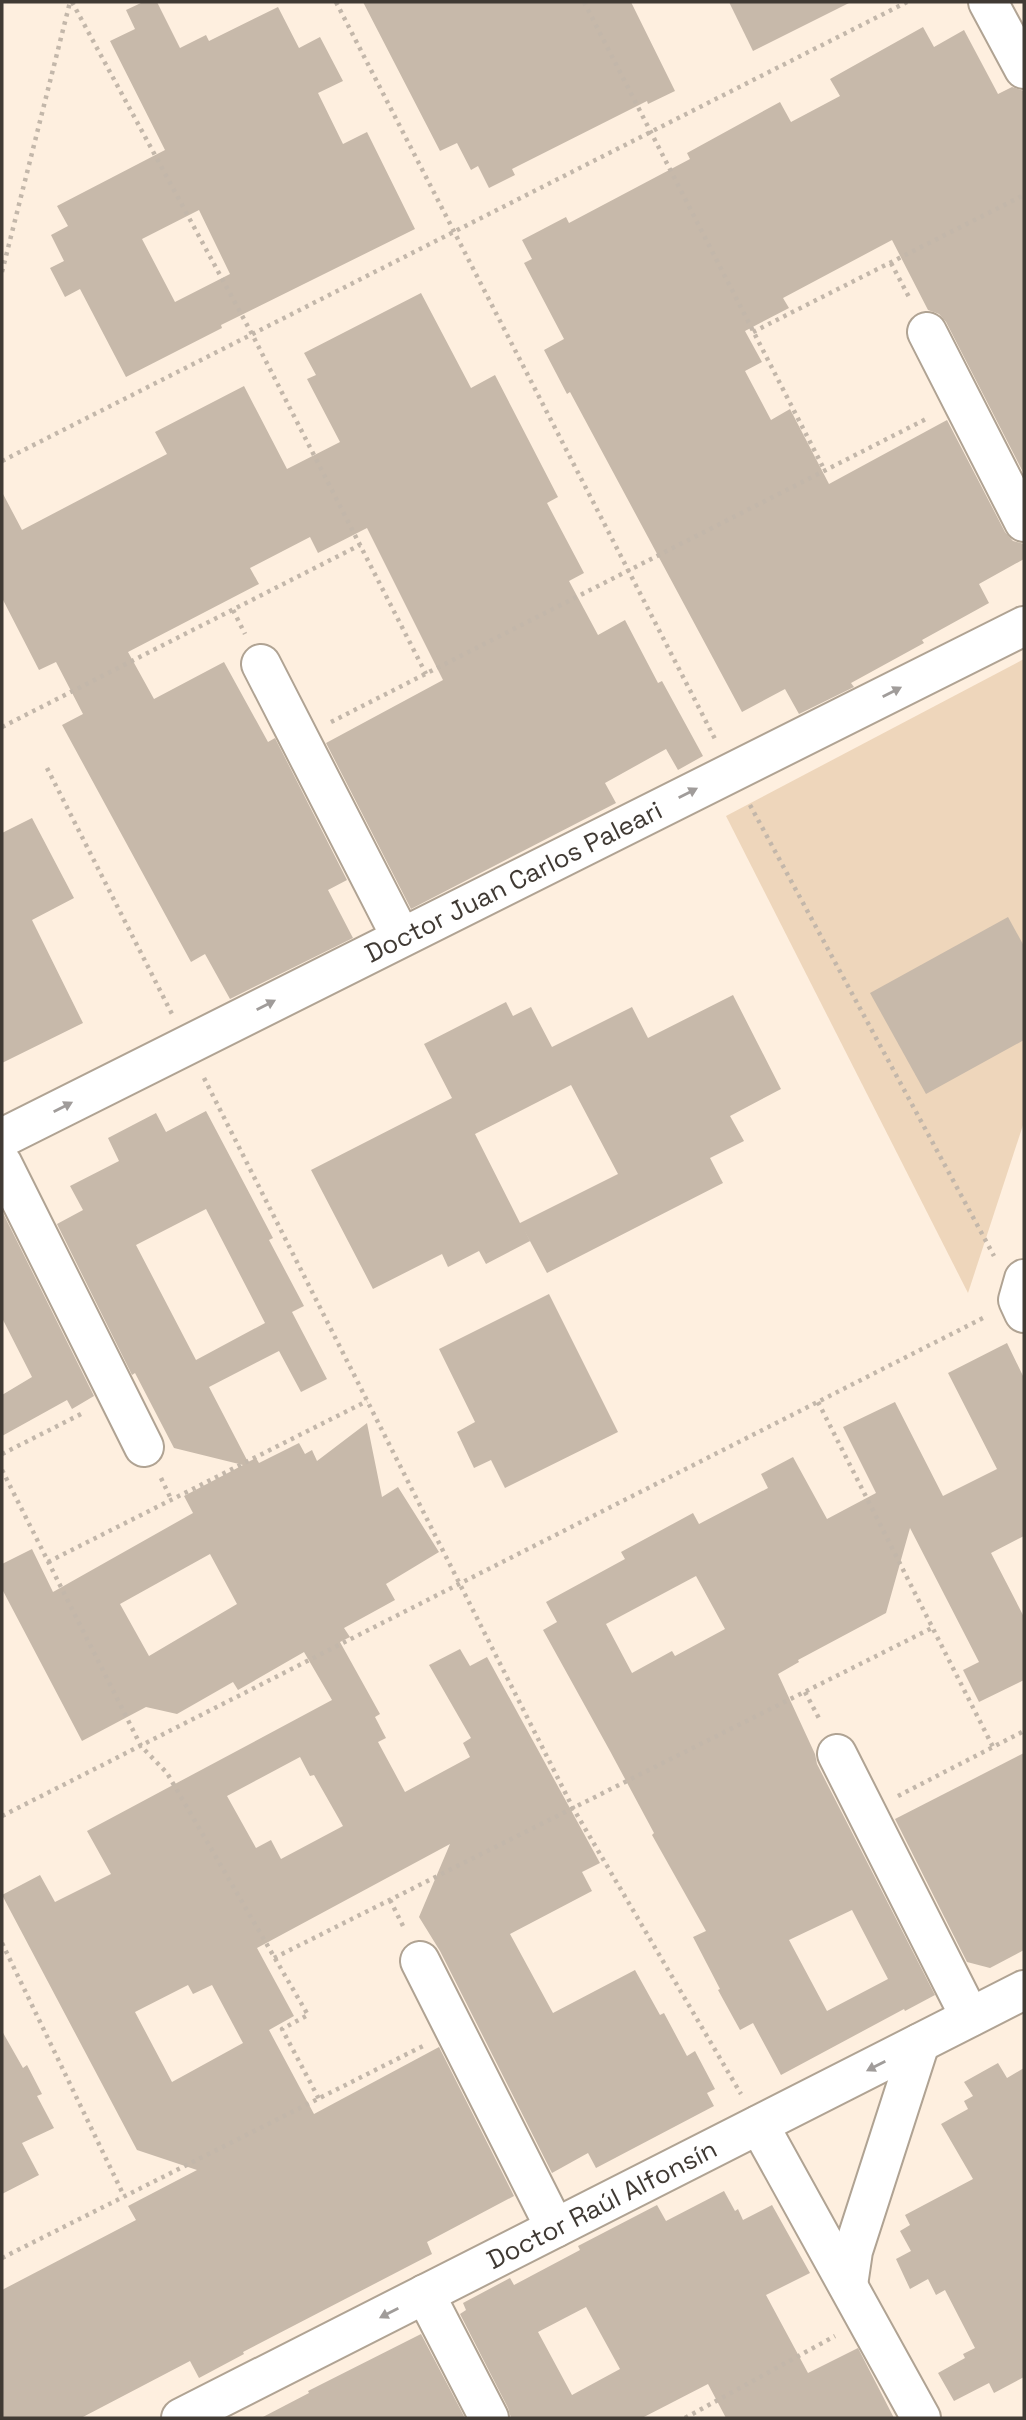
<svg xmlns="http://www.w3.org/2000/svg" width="1026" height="2420" font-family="'Space Grotesk',sans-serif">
<rect width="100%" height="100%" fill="#feefdf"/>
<polygon fill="#eed6bb" points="1024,659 1024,1122 968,1293 726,816"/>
<g fill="#c7b9aa" fill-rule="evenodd">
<path d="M143,2H157L180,48L206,35L209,41L278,7L299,48L320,37L343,81L318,93L343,144L367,132L415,229L221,325L222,328L126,377L80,289L65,297L50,268L64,261L51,235L68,226L57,206L165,150L110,41L135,29L126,10ZM199,210L230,274L175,302L142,239Z"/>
<polygon points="363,2 631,2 675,91 648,104 647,101 512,169 515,175 489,188 478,166 471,170 457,143 440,151"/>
<polygon points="729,2 851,2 753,51"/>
<polygon points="923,27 934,47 964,30 998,94 1012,87 1024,91 1024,474 946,322 939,314 928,310 892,240 783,298 789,308 745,331 762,362 745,371 771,420 790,409 829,484 947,420 1005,532 1013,541 1024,544 1024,559 979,584 989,603 922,640 924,643 851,683 854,687 799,714 785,689 742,712 570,392 567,394 544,350 564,339 524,263 532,259 522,240 566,217 569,223 690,159 687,153 780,102 791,122 840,96 830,79"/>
<polygon points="421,293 471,388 495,375 558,497 547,503 584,573 569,581 598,635 625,620 658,683 662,681 703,756 678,770 666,749 605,783 616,803 411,909 326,743 443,680 367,528 318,553 310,537 250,568 259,584 128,652 154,699 224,662 268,742 275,738 347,880 328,890 353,938 230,999 205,954 191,962 62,725 83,714 56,662 39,670 2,598 2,492 22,530 167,454 155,432 244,386 287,469 340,442 307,379 316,375 304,353"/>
<polygon points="32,818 74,898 32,920 83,1023 2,1063 2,833"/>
<polygon points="1008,917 1024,946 1024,1040 926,1094 870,993"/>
<path d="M733,995L781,1089L730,1116L744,1141L710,1158L723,1183L547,1273L523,1228L530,1241L486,1264L479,1251L448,1267L442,1254L373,1289L311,1170L452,1098L424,1044L506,1002L513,1016L531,1007L552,1047L632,1007L648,1038ZM571,1085L618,1174L520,1223L475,1134Z"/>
<path d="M206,1111L273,1238L269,1240L304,1306L292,1312L327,1379L301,1392L279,1351L209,1387L248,1462L256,1458L259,1463L299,1443L305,1454L312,1450L317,1461L367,1423L382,1497L398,1487L439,1552L386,1584L395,1600L344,1628L350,1637L340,1642L380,1714L375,1717L386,1738L378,1742L405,1792L470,1757L463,1743L471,1738L429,1665L460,1649L470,1666L487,1657L600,1863L582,1872L592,1891L510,1934L553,2013L635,1970L660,2015L664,2013L687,2056L695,2051L715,2089L707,2093L714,2106L596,2168L588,2153L552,2173L440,1951L419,1917L450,1844L257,1948L294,2016L269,2030L314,2114L439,2047L514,2196L427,2242L432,2254L243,2352L244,2354L199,2378L190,2361L81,2418H2V2290L136,2220L128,2206L197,2170L137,2150L2,1895L40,1875L55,1902L111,1874L87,1831L332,1700L304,1652L238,1690L233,1682L177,1714L146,1707L82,1741L2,1589V1564L32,1549L53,1592L193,1513L184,1496L243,1465L174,1448L135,1373L132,1375L57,1224L83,1210L70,1186L119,1161L108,1138L156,1113L166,1132ZM206,1209L265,1323L196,1360L136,1245ZM210,1554L237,1604L149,1656L120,1604ZM300,1757L310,1776L314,1775L343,1826L281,1859L271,1840L256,1848L227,1796ZM188,1985L193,1994L212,1985L243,2043L172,2082L135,2012Z"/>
<polygon points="2,1211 94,1396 72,1409 67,1400 2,1436 2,1395 32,1377 2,1318"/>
<polygon points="549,1294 618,1432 505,1488 491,1460 474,1468 457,1432 475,1422 439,1349"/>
<path d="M1007,1343L1024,1378V1536L991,1553L1024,1617V1680L979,1702L963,1670L979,1662L910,1528L886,1613L798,1660L799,1662L778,1674L815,1754L817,1764L935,1995L905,2011L904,2009L781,2075L753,2023L740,2030L718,1990L720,1989L693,1937L706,1931L652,1835L654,1833L610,1751L543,1630L557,1622L546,1602L625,1559L621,1552L693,1513L699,1524L768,1488L761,1474L793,1457L827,1519L876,1493L843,1427L895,1402L943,1496L997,1469L948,1373ZM696,1576L725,1629L675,1656L672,1651L632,1673L606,1624ZM852,1910L888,1979L827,2011L789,1940Z"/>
<polygon points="1024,1753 1024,1950 990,1968 967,1962 895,1819"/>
<polygon points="2,2031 23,2068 27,2065 42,2094 37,2096 54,2128 22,2143 39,2175 2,2194"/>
<polygon points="998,2063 1007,2078 1024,2068 1024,2377 994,2393 989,2383 954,2401 938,2373 965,2358 963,2354 975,2348 945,2290 936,2295 928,2279 910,2289 896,2259 911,2251 900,2231 910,2225 905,2215 973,2179 941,2124 968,2109 964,2101 973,2096 964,2082"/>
<path d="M724,2191L735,2211L738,2209L743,2220L772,2205L810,2273L766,2295L808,2373L858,2348L894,2418H726L708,2384L642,2418H511L508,2408L460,2314L466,2310L463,2303L510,2278L514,2285L580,2250L578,2246L657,2205L666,2221ZM586,2307L620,2369L572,2395L538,2332Z"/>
<polygon points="421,2334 465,2418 261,2418 309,2393 308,2391"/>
</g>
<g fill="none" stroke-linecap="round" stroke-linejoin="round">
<defs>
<g id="minor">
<polyline points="988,2 1024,69"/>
<polyline points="927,332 1024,522"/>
<polyline points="261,664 401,937"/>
<path id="s1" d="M2,1138L1024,626"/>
<polyline points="2,1163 144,1447"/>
<polyline points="1024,1279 1018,1300 1024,1313"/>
<polyline points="837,1754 970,2017"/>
<polyline points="420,1961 555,2228"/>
<polyline points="759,2125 921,2418"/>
<polyline points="848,2285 853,2251 920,2043"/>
<polyline points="425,2294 489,2418"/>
<path id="s2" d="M181,2418L1024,1990"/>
</g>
</defs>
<use href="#minor" stroke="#b0a393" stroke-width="42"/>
<g stroke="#c3b7aa" stroke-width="4.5" stroke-dasharray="3.5 5" stroke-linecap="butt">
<polyline points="72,2 252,334 426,674"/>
<polyline points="336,2 715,739"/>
<polyline points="584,2 825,471"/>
<polyline points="891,263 910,299"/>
<polyline points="2,272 70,2"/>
<polyline points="753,332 1024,195"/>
<polyline points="2,461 907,2"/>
<polyline points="233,610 245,634"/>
<polyline points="331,722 928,418"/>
<polyline points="2,727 360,545"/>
<polyline points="47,768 172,1014"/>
<polyline points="750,805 994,1256"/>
<polyline points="204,1078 573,1808 741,2094"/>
<polyline points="818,1402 993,1747"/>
<polyline points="2,1454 85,1412"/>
<polyline points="2,1470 141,1746 167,1773 308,2015 282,2029 319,2099"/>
<polyline points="161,1478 171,1499"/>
<polyline points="48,1562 367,1401"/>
<polyline points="805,1692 821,1722"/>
<polyline points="898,1796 1024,1731"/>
<polyline points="2,1816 987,1316"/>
<polyline points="390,1900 405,1930"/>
<polyline points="2,1943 124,2196"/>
<polyline points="274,1958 932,1628"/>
<polyline points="2,2258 423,2046"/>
<polyline points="685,2418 835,2336"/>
</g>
<use href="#minor" stroke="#fff" stroke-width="38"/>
</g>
<defs><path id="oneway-solid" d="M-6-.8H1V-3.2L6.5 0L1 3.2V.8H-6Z" transform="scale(1.75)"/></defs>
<g fill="#a09c9a">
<use href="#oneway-solid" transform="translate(892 692) rotate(-27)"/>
<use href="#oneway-solid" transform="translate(688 793) rotate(-27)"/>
<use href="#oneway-solid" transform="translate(266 1005) rotate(-27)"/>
<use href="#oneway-solid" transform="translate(63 1107) rotate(-27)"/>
<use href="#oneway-solid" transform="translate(876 2066) rotate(153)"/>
<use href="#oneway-solid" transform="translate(389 2313) rotate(153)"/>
</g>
<g text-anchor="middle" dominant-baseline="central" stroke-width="7" stroke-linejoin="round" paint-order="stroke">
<g font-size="26" fill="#403a34" stroke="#fff">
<text stroke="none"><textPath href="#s1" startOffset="572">Doctor Juan Carlos Paleari</textPath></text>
<text stroke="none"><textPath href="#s2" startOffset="472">Doctor Raúl Alfonsín</textPath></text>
</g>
</g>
<rect width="1026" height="2420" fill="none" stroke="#403a34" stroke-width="7"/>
</svg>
